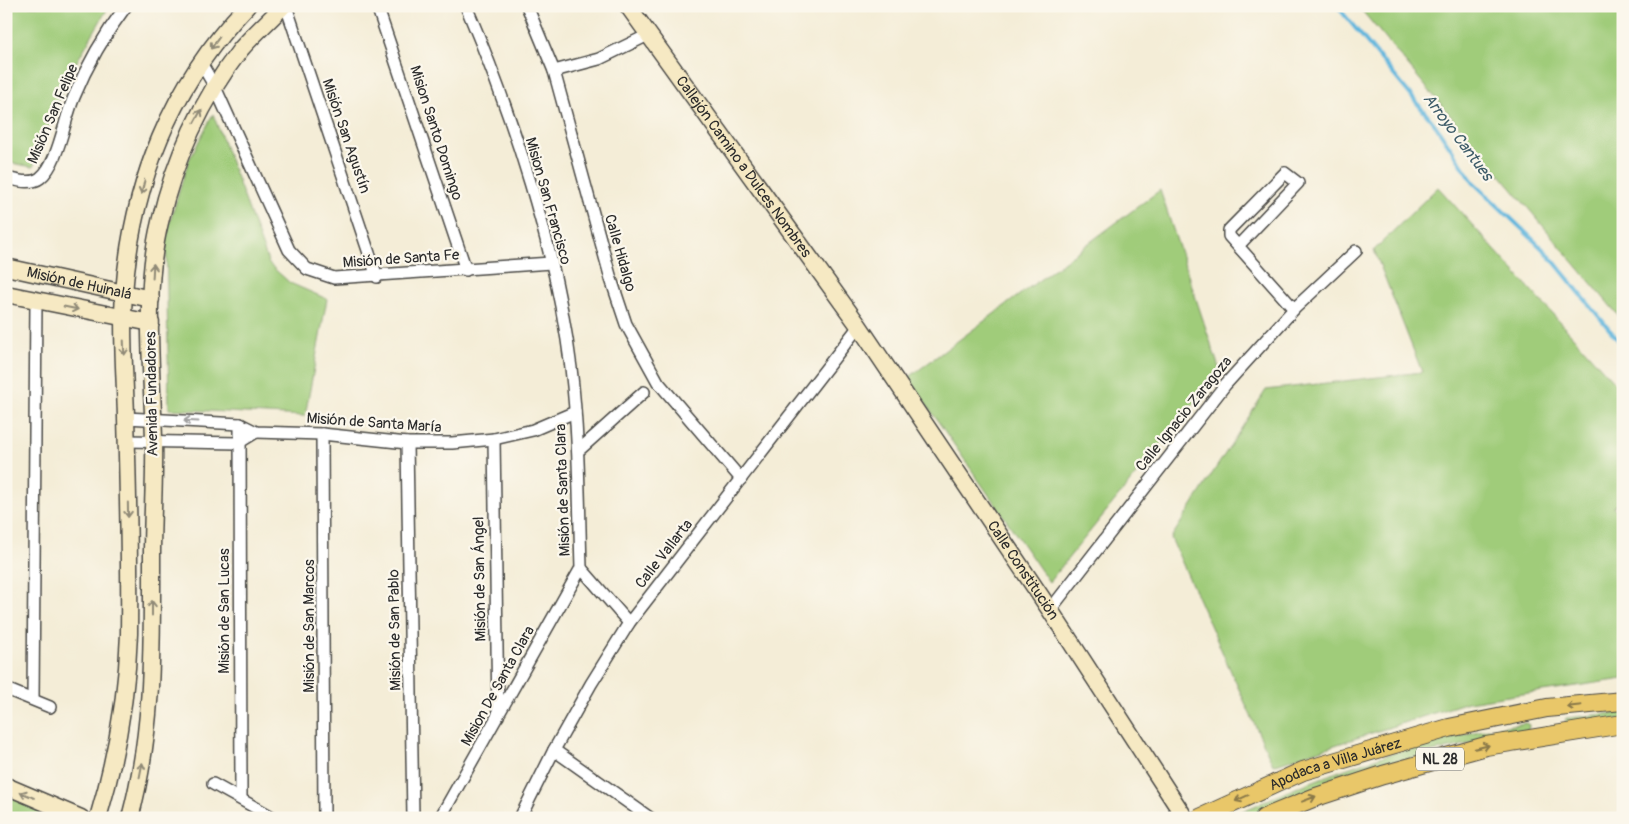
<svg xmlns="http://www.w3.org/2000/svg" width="1629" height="824" font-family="Pangolin,sans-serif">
<rect width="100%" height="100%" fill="#fbf7ec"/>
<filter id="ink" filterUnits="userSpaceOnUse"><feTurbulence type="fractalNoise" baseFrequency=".02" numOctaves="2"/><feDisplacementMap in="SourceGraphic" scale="10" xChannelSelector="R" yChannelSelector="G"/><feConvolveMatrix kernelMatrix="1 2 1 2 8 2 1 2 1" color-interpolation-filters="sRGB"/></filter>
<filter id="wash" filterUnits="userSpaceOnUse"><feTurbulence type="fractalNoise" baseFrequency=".0096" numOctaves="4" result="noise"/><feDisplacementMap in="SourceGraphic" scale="20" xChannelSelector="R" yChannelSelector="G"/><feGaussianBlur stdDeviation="1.12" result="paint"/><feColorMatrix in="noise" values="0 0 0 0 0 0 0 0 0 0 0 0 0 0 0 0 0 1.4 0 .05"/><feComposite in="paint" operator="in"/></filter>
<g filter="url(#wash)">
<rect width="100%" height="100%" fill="#f4edd7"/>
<g fill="#a0cc7a" stroke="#667c52">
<polygon points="6,6 109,6 69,75 33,167 6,162"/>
<polygon points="1358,6 1623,6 1623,321"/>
<polygon points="213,114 269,264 290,283 327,299 305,416 169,409 166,235 188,162"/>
<polygon points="1438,187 1623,392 1623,503 1613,506 1623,518 1623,679 1468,702 1273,765 1171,538 1266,390 1422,372 1374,250"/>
<polygon points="1160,190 1220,371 1049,582 908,378"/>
<polygon points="1623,712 1623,720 1569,725 1565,721 1566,718"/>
<path d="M1526,723L1529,725L1528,731L1432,752L1315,788L1247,818H1228C1321,774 1424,737 1526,723Z"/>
<polygon points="6,794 43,808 52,818 6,818"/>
</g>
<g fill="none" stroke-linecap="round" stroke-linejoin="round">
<polyline stroke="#61b6dd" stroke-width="4" points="1337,6 1436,126 1473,182 1547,253 1623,346"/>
</g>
</g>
<g filter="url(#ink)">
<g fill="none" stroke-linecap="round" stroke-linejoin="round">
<defs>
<g id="street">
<polyline points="286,6 377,277"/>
<polyline points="377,6 466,270"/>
<path d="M466,6C513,117 556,248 571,368C579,434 579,501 581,568"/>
<polyline points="527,6 554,71 611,279 626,324 658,382 741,479"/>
<polyline points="201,63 215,87 289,250 307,269 334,278 551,263"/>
<polyline points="554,71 599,59 648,35"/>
<path d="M6,178C16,180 31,185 40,178C59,163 64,119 74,97C87,65 105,34 126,6"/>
<polyline points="1238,246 1298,183 1285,173 1229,230 1229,236 1294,309"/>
<polyline points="126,418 240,424 256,432 322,434 407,443 452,443 494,439 533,430 575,412"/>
<polyline points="240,424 241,798"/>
<polyline points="322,434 324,818"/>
<polyline points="494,439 498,716"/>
<polyline points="127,441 238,443 256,432"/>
<polyline points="407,443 413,818"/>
<polyline points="578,451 644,392"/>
<polyline points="581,568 629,623"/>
<polyline points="1050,610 1225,385 1294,309 1356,251"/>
<polyline points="6,689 50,707"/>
<polyline points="33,699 36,300"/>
<polyline points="554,750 650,818"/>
<polyline points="213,784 274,818"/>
<polyline points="440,818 581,568"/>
<polyline points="520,818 554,750 591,684 629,623 859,326"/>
</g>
<g id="secondary">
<path id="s1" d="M628,6L859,326L1050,610L1185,818"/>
<path id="s2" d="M6,267L151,299"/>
<polyline points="6,294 151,323"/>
<polyline points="6,786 81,818"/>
<path d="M98,818C116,758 127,696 129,634C130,561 128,489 126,417C125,376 121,334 124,293C132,184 171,85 247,6"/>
<path d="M130,818C154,728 152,647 152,555C152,516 155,477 154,439C152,368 143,291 160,222C174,160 202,99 241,49C254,34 270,20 283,6"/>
</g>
<g id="primary">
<path id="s3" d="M1200,818L1303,771L1449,728L1547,708L1623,701"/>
<polyline points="1264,818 1313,798 1383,775 1486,746 1623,724"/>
</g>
</defs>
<use href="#street" stroke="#494845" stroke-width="14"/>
<use href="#secondary" stroke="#494845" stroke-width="19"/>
<use href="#primary" stroke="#494845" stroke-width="20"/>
<use href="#street" stroke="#fff" stroke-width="11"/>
<use href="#secondary" stroke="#f6e9c3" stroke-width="16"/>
<use href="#primary" stroke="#e9c769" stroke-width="18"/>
</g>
<defs><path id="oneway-shaft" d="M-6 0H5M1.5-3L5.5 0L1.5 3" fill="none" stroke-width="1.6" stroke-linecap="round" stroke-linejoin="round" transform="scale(1.25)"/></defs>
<g stroke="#908a77">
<use href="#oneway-shaft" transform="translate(215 43) rotate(126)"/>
<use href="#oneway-shaft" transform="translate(198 116) rotate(-61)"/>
<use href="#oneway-shaft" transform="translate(143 187) rotate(103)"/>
<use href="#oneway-shaft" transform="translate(153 271) rotate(-87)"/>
<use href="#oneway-shaft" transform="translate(71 308) rotate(12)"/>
<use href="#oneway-shaft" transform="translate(124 348) rotate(88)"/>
<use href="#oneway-shaft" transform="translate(128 510) rotate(89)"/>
<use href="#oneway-shaft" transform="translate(152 608) rotate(-90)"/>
<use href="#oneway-shaft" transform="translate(141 770) rotate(-79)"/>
<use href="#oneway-shaft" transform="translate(27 795) rotate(-158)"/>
</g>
<use stroke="#a0a0a0" href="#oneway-shaft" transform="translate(191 421) rotate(-177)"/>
<g stroke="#8a794a">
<use href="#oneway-shaft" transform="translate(1574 706) rotate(174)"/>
<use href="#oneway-shaft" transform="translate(1482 747) rotate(-14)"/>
<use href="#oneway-shaft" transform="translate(1242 798) rotate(155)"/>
<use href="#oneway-shaft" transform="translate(1309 799) rotate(-21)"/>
</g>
</g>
<g text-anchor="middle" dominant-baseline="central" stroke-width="4.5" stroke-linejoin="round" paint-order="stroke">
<rect fill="#fbf7ec" stroke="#696865" stroke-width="1" x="1416" y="747.5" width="48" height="23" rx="4"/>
<g font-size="14" font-weight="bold" fill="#2b2b2b">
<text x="1440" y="759">NL 28</text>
</g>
<g font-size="15" fill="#2b2b2b" stroke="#fbf7ec">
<text transform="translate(53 114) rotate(-67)">Misión San Felipe</text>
<text transform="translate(436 133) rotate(72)">Mision Santo Domingo</text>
<text transform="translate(346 136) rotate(71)">Misión San Agustín</text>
<text stroke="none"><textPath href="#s1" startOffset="198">Callejón Camino a Dulces Nombres</textPath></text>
<text transform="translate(548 201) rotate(74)">Mision San Francisco</text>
<text transform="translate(620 253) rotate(74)">Calle Hidalgo</text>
<text transform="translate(401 259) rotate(-4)">Misión de Santa Fe</text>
<text stroke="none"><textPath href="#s2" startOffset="75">Misión de Huinalá</textPath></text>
<text transform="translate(152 394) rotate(-91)">Avenida Fundadores</text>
<text transform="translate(1184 414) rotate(-51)">Calle Ignacio Zaragoza</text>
<text transform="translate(374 423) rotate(4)">Misión de Santa María</text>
<text transform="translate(563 490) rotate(-92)">Misión de Santa Clara</text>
<text transform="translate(664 554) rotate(-52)">Calle Vallarta</text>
<text stroke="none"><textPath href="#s1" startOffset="689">Calle Constitución</textPath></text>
<text transform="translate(480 579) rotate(-91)">Misión de San Ángel</text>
<text transform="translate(224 611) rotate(-90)">Misión de San Lucas</text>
<text transform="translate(309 626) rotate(-90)">Misión de San Marcos</text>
<text transform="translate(395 630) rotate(-91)">Misión de San Pablo</text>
<text transform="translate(498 686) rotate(-61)">Mision De Santa Clara</text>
<text stroke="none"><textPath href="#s3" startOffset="146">Apodaca a Villa Juárez</textPath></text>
</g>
<g font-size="16" font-style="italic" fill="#3e5c69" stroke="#fbf7ec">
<text transform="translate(1458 137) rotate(53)">Arroyo Cantues</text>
</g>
</g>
<rect width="1629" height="824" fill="none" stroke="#fbf7ec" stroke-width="25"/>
</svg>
